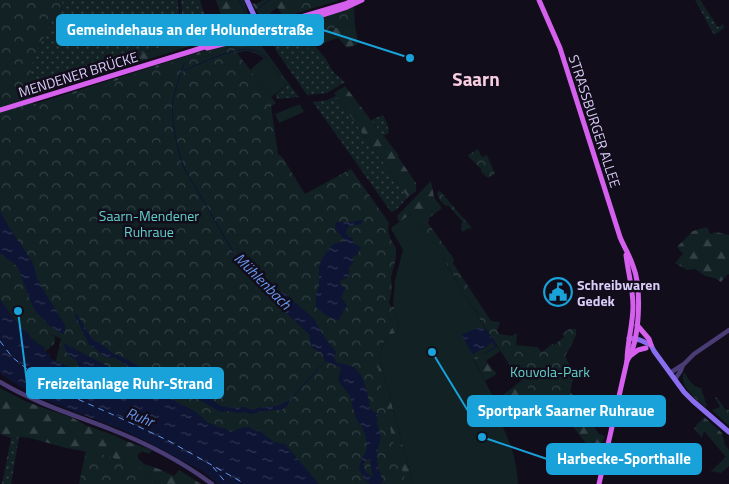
<svg xmlns="http://www.w3.org/2000/svg" width="729" height="484" font-family="'Titillium Web',sans-serif">
<defs>
<pattern id="grass-dots" width="8" height="8" patternUnits="userSpaceOnUse" patternTransform="scale(1.25)"><rect width="8" height="8" fill="#112124"/><path d="M2 2h.1M6 6h.1" fill="none" stroke="#334045" stroke-width="1.8" stroke-linecap="round"/></pattern>
<pattern id="forest-firs" width="22" height="20" patternUnits="userSpaceOnUse" patternTransform="scale(1.25)"><rect width="22" height="20" fill="#112124"/><path d="M5 1l3.5 6h-7zM16 11l3.5 6h-7z" fill="#334045"/></pattern>
<pattern id="park-crowns" width="20" height="18" patternUnits="userSpaceOnUse" patternTransform="scale(1.25)"><rect width="20" height="18" fill="#112124"/><path d="M2 6a3 3 0 1 1 6 0M12 15a3 3 0 1 1 6 0" fill="none" stroke="#334045"/></pattern>
<pattern id="water-ripples" width="26" height="14" patternUnits="userSpaceOnUse" patternTransform="scale(1.25)"><rect width="26" height="14" fill="#0d1434"/><path d="M2 4q2-2 4 0t4 0M15 11q2-2 4 0t4 0" fill="none" stroke="#303552"/></pattern>
</defs>
<rect width="100%" height="100%" fill="#120d1b"/>
<g fill="url(#grass-dots)">
<polygon points="0,0 178,0 180,41 38,86 31,90"/>
<polygon points="181,0 200,0 210,32 184,40"/>
<polygon points="695,0 700,0 718,27 723,24 724,28 714,35"/>
<polygon points="293,33 298,41 300,40 305,48 315,46 326,59 334,73 345,82 327,93 307,95 275,49"/>
<polygon points="287,85 290,85 299,97 278,99 275,95"/>
<polygon points="336,96 408,197 396,210 391,212 313,102 327,100"/>
<polygon points="383,115 387,123 389,133 383,136 371,120"/>
<polygon points="19,437 11,484 2,484 11,438"/>
</g>
<g fill="url(#forest-firs)">
<polygon points="216,0 244,0 251,25 249,28 0,105 38,86 225,27"/>
<path d="M263,0H287L295,14L284,18L278,8C269,11 270,17 263,21L252,3L256,4Z"/>
<polygon points="355,24 358,44 347,48 338,38 315,46 305,48 301,40 299,41 293,33 276,48 267,39 268,35 301,25 307,34"/>
<path d="M256,38L290,85H287C275,70 266,52 245,51L0,115L199,52Z"/>
<polygon points="345,86 383,136 384,136 399,156 398,157 416,183 416,191 408,197 334,93"/>
<polygon points="431,181 434,197 442,208 429,218 428,223 419,227 410,215 399,222 397,216"/>
<polygon points="707,227 710,234 716,232 729,235 729,274 726,276 721,282 715,278 705,276 695,269 687,270 675,263 683,254 677,247 693,231"/>
<path d="M394,307L399,331C388,336 382,343 379,356L413,484H379L315,317Z"/>
<polygon points="576,329 576,335 565,357 570,366 578,370 572,382 569,392 582,402 579,405 599,434 605,436 601,444 592,451 566,418 569,392 549,354"/>
<polygon points="496,346 500,351 486,361 497,374 485,381 473,358"/>
<polygon points="522,380 548,413 533,410 533,408 520,409 503,413 500,412 495,400 507,392"/>
<polygon points="0,388 27,402 73,418 85,425 116,436 123,440 152,450 149,454 142,451 140,454 138,453 138,458 144,464 159,469 174,476 179,470 201,484 158,484 149,477 146,472 105,455 66,448 30,438 19,437 11,438 0,434"/>
<polygon points="704,417 722,433 725,445 729,450 729,466 721,473 711,471 726,457 704,431 702,438 694,428"/>
</g>
<g fill="url(#park-crowns)">
<path d="M0,0H64C54,19 34,51 31,71C30,83 32,95 34,106L233,44L237,53L276,103L271,106L278,154L283,158L305,194L351,169L389,223L388,230L390,238L396,248V258L391,277L392,290L389,302L397,320L383,344L378,360L379,377L395,450L407,484H262L53,373L61,339L47,332L55,337L54,344L45,352L44,347L38,344L30,337L29,334L19,325L0,300Z"/>
<polygon points="282,0 340,0 290,15"/>
<polygon points="354,7 355,24 307,34 301,25"/>
<polygon points="478,149 482,157 487,155 495,174 488,178 481,172 481,169 469,157 468,155"/>
<path d="M440,191L472,228L467,229L463,232L461,230L462,221L448,205L446,206C441,202 438,199 437,192Z"/>
<polygon points="410,215 419,227 428,223 454,259 453,263 491,321 500,322 497,331 500,334 512,336 517,333 516,345 537,347 542,352 552,344 554,345 564,337 562,334 569,329 576,329 576,335 565,356 570,366 578,370 572,382 566,418 548,413 511,367 477,315 478,313 468,301 443,258"/>
<path d="M684,372C688,378 692,387 701,388L707,406L705,407C696,398 678,386 684,372Z"/>
<polygon points="714,395 718,399 725,409 729,410 729,426 712,410 720,407"/>
<polygon points="86,451 105,455 140,468 146,472 149,477 158,484 79,484"/>
</g>
<g fill="#112124">
<polygon points="264,58 268,61 287,85 271,97 250,70"/>
<polygon points="300,104 304,112 279,123 275,114"/>
<path d="M410,215L434,243L468,301L478,314L477,315L496,346L473,359L495,400L491,403C506,433 516,450 518,484H413L379,356C383,342 387,337 399,330L393,304L395,280L403,250L391,229L392,227Z"/>
</g>
<g fill="url(#water-ripples)" fill-rule="evenodd">
<polygon points="0,211 9,227 33,263 37,278 47,296 65,325 65,331 63,334 51,327 36,312 29,298 18,267 0,253"/>
<polygon points="358,220 363,220 361,224 350,226 347,228 346,233 349,237 352,238 354,244 361,247 357,255 353,256 353,263 349,267 349,277 341,280 339,283 345,288 344,292 341,297 347,306 338,321 327,316 316,307 316,294 319,286 319,266 322,259 332,245 339,242 346,241 335,229 336,222 354,222"/>
<path d="M241,263L253,265L276,289L287,295L314,319L325,338L336,352L334,358L337,363C341,364 346,364 349,365C364,369 368,397 371,410L378,414L377,423L381,436L378,448L377,460L379,471L383,481L380,484H370L365,480L360,471L359,467L367,448L366,437L362,426L356,419L350,396L338,380L341,370L340,367L325,361L322,353L314,349L310,342V335L271,299L239,264ZM369,458L373,477C367,474 364,470 363,464Z"/>
<path d="M0,300L19,325L29,334L30,337L38,344L44,347L45,352L50,354V358C58,363 66,365 74,369L78,367C78,357 74,361 69,355C66,352 65,347 63,343L196,412L207,422L221,428H225L226,429L230,432L241,428L248,427L254,430L261,432L274,442L285,444L319,484H218L202,471L151,444L123,430L37,397C24,390 12,382 0,373ZM87,368H91L98,371C100,378 103,379 111,380V382L109,384C100,382 93,377 85,375L83,372V370Z"/>
<polygon points="76,313 92,339 103,345 112,353 128,360 148,372 156,374 176,387 195,392 205,393 210,398 221,406 233,408 243,407 252,410 256,408 278,406 291,399 286,407 281,410 272,410 269,411 263,411 252,414 243,412 236,413 229,411 224,412 219,411 194,397 171,391 167,387 159,383 151,377 131,368 115,358 107,358 89,344 75,316"/>
<polygon points="477,328 485,329 493,339 497,345 496,347 492,342 485,348 472,354 462,336 463,334"/>
</g>
<g fill="none" stroke-linecap="round" stroke-linejoin="round">
<g stroke="#0d1434" stroke-width="1">
<polyline points="180,0 182,40"/>
<polyline points="239,0 247,15"/>
<polyline points="256,10 269,0"/>
<path d="M184,64C180,76 175,89 173,101C170,116 178,151 183,166L238,260L241,264"/>
<path d="M183,71C199,64 236,46 252,50C258,51 262,54 266,57"/>
<polyline points="486,353 496,347"/>
<polyline points="291,399 325,361"/>
<polyline points="382,481 385,484"/>
</g>
<g stroke="#6695ee" stroke-width="1" stroke-dasharray="6 5" stroke-linecap="butt">
<polyline points="0,341 12,357 37,377 64,393 118,417 169,441 240,481 243,484"/>
<polyline points="213,467 227,484"/>
</g>
<g stroke="#4a3d75" stroke-width="4.5">
<polyline points="670,373 684,364 694,354 729,330"/>
<polyline points="675,379 680,372 683,365"/>
<path d="M0,382C35,403 72,414 110,429C146,443 181,461 212,484"/>
</g>
<g stroke="#8a6eef" stroke-width="5">
<polyline points="247,0 258,24 258,29 260,35"/>
<polyline points="629,338 640,340 651,345 654,351 684,392 693,401 729,432"/>
</g>
<g stroke="#d460ed" stroke-width="5">
<path d="M539,0L560,48L620,237C624,247 630,256 633,266C642,288 640,341 627,361"/>
<polyline points="207,48 260,35 347,7 362,0"/>
<polyline points="0,110 192,51 250,32 345,4 354,0"/>
<polyline points="637,325 649,339 651,345"/>
<polyline points="630,356 638,350 646,348"/>
<path d="M599,484L627,361C627,343 633,325 633,306C633,289 628,272 626,255"/>
</g>
</g>
<defs>
<symbol id="civic-ring" viewBox="-11 -11 22 22"><circle r="9.5" fill="#120d1b" stroke="#19a1d9" stroke-width="1.5"/><path d="M-.6-6.5H3V-4.5H.6V-3L4-1V1h2V6H-6V1h2V-1L-.6-3ZM-1.2 2.5V6h2.4V2.5Z" fill="#19a1d9"/></symbol>
</defs>
<g fill-rule="evenodd">
<use href="#civic-ring" x="542" y="276" width="32" height="32"/>
</g>
<g text-anchor="middle" dominant-baseline="central" stroke-width="5" stroke-linejoin="round" paint-order="stroke">
<g font-size="14" fill="#dacdf9" stroke="#120d1b">
<text transform="translate(78 74) rotate(-17)">MENDENER BRÜCKE</text>
<text transform="translate(595 121) rotate(72)">STRASSBURGER ALLEE</text>
</g>
<g font-size="14" fill="#62d0ca" stroke="#120d1b">
<text x="149" y="215">Saarn-Mendener<tspan x="149" dy="16">Ruhraue</tspan></text>
<text x="550" y="371">Kouvola-Park</text>
</g>
<g font-size="14" font-weight="bold" fill="#dacdf9" stroke="#120d1b" text-anchor="start">
<text x="577" y="284">Schreibwaren<tspan x="577" dy="16">Gedek</tspan></text>
</g>
<g font-size="15" font-style="italic" fill="#6695ee" stroke="#120d1b">
<text transform="translate(263 281) rotate(45)">Mühlenbach</text>
<text transform="translate(140 417) rotate(21)">Ruhr</text>
</g>
<g font-size="19" font-weight="bold" fill="#f9cee1" stroke="#120d1b">
<text x="476" y="78">Saarn</text>
</g>
</g>
<path fill="none" stroke="#19a1d9" stroke-width="2" d="M410 58L323 30M18 311L27 383M432 352L468 411M482 437L547 459"/>
<g fill="#19a1d9" stroke="#120d1b" stroke-width="2">
<circle cx="410" cy="58" r="5"/>
<circle cx="18" cy="311" r="5"/>
<circle cx="432" cy="352" r="5"/>
<circle cx="482" cy="437" r="5"/>
</g>
<g fill="#19a1d9" stroke="#19a1d9" stroke-width="2">
<rect x="57" y="15" width="266" height="30" rx="5"/>
<rect x="27" y="368" width="196" height="30" rx="5"/>
<rect x="468" y="396" width="197" height="30" rx="5"/>
<rect x="547" y="444" width="154" height="30" rx="5"/>
</g>
<g font-size="15" text-anchor="middle" font-weight="bold" fill="#fff">
<text x="190" y="35">Gemeindehaus an der Holunderstraße</text>
<text x="125" y="389">Freizeitanlage Ruhr-Strand</text>
<text x="566" y="416">Sportpark Saarner Ruhraue</text>
<text x="624" y="464">Harbecke-Sporthalle</text>
</g>
</svg>
